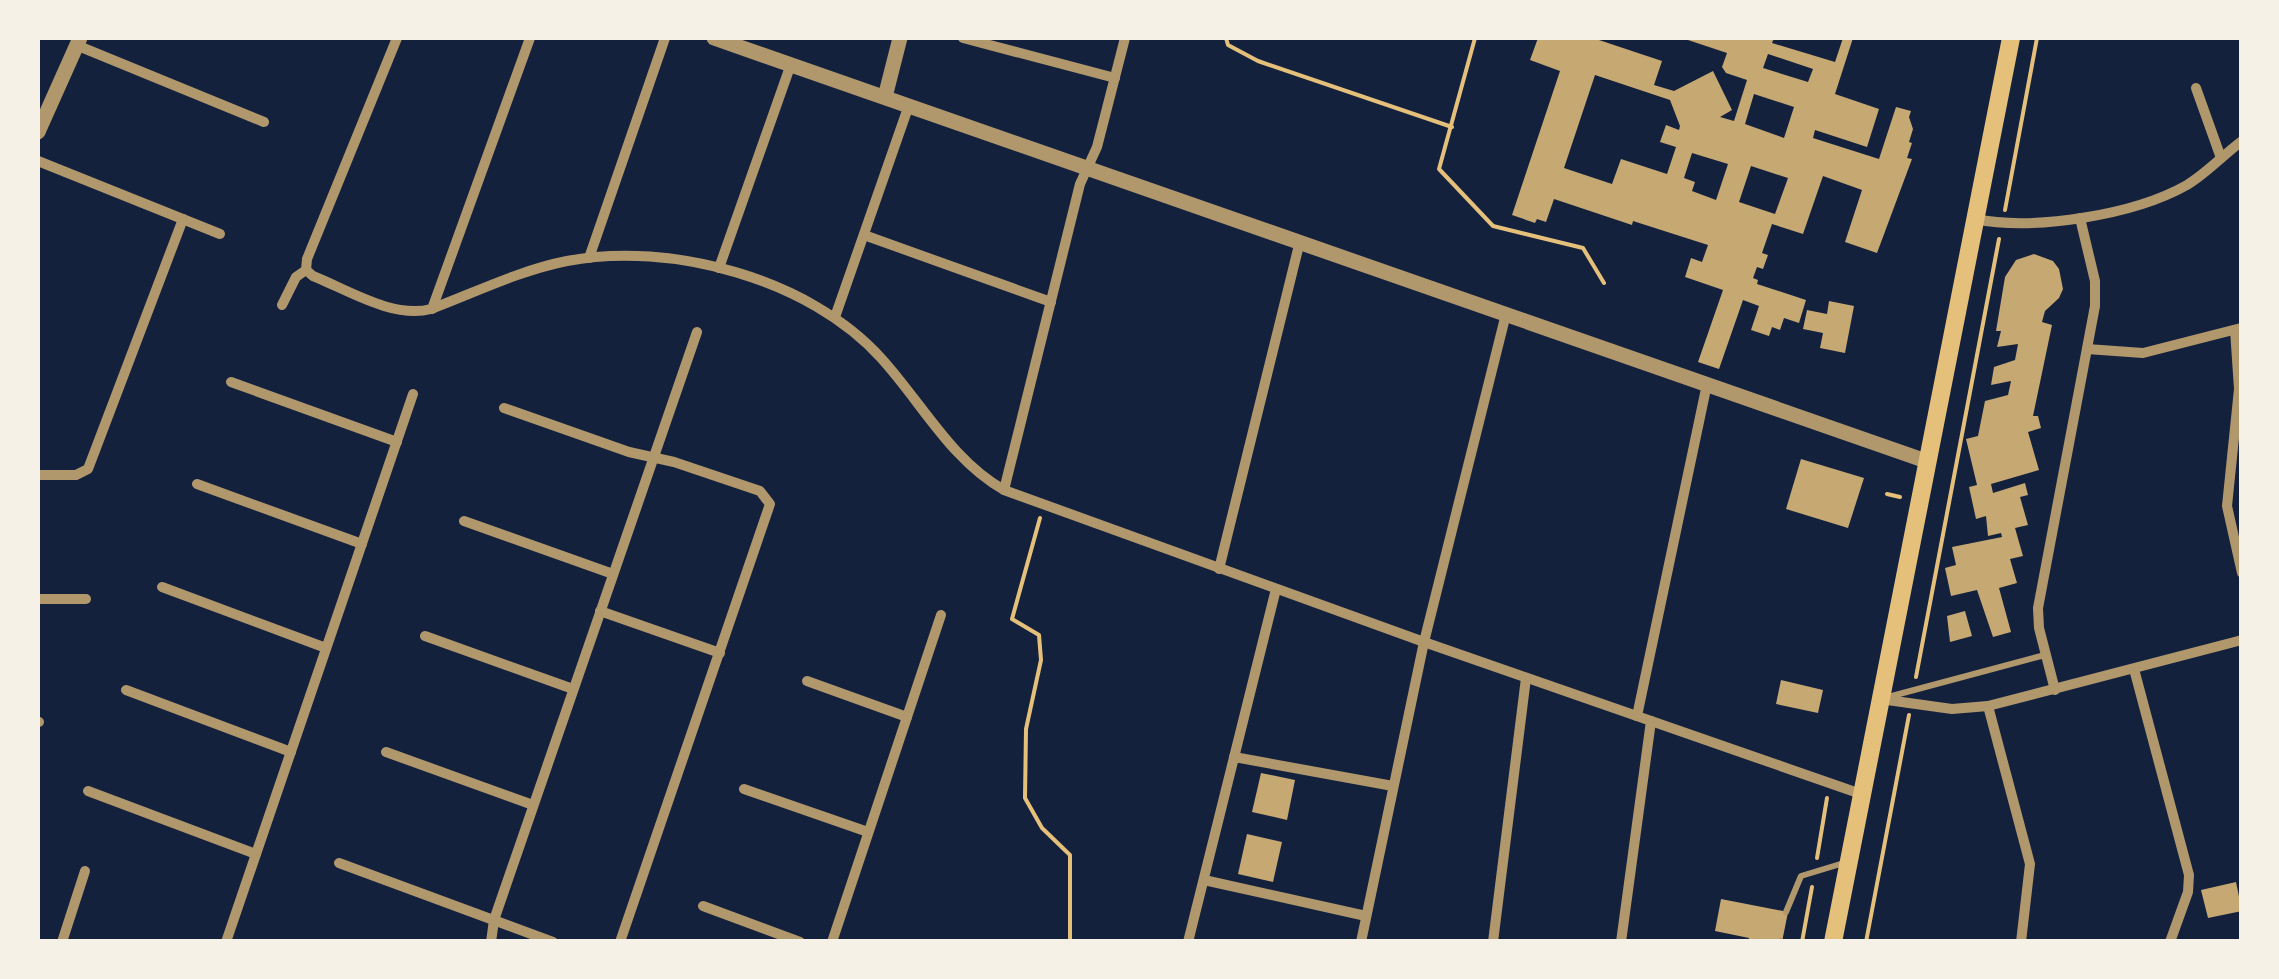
<svg xmlns="http://www.w3.org/2000/svg" width="2279" height="979" font-family="Mulish,sans-serif">
<rect width="100%" height="100%" fill="#14213d"/>
<g fill="#c6a872" fill-rule="evenodd">
<path d="M1538,38H1593L1662,61L1654,85L1674,91L1713,71L1732,110L1720,117L1734,121L1747,80L1726,73L1722,67L1727,53L1682,38H1774L1772,43L1835,62L1843,38H1853L1835,94L1879,109L1867,147L1815,130L1813,138L1879,159L1896,107L1911,111L1909,117L1913,129L1909,142L1912,143L1907,158L1912,159L1877,253L1845,242L1862,190L1823,176L1803,234L1772,224L1762,253L1768,255L1763,269L1757,267L1753,278L1758,280L1757,284L1806,300L1799,323L1784,318L1780,330L1772,327L1769,336L1751,330L1759,306L1743,300L1719,369L1698,362L1723,290L1685,277L1691,258L1702,262L1708,245L1633,221L1632,225L1554,199L1546,222L1537,219L1535,223L1512,215L1560,71L1530,60ZM1768,54L1813,69L1808,82L1763,68ZM1595,75L1670,100L1680,126L1679,130L1666,125L1660,142L1676,147L1667,174L1621,159L1612,184L1564,168ZM1754,94L1794,107L1784,138L1745,124ZM1692,153L1728,164L1716,200L1692,191L1695,182L1684,178ZM1751,166L1788,178L1775,214L1739,202Z"/>
<polygon points="2034,254 2053,261 2059,269 2063,289 2059,298 2045,311 2042,322 2052,325 2033,416 2038,416 2041,428 2028,432 2039,470 1991,484 1993,493 2025,483 2028,495 2020,497 2028,525 2015,528 2023,556 2010,559 2017,583 1999,588 2011,632 1993,637 1977,590 1951,596 1945,568 1956,565 1952,547 2002,537 2001,533 1988,536 1986,516 1976,519 1969,487 1977,485 1966,439 1978,436 1985,401 2008,395 2011,381 1991,385 1994,367 2015,360 2018,344 1997,347 2001,331 1996,331 2005,277 2016,260"/>
<polygon points="1829,301 1854,306 1845,353 1820,348 1823,333 1803,329 1807,310 1827,314"/>
<polygon points="1801,459 1864,478 1848,528 1786,509"/>
<polygon points="1965,611 1972,636 1950,642 1947,616"/>
<polygon points="1781,680 1823,690 1818,713 1776,704"/>
<polygon points="1261,773 1295,780 1287,820 1252,812"/>
<polygon points="1247,834 1282,842 1273,882 1238,874"/>
<polygon points="2236,882 2242,911 2208,918 2201,890"/>
<polygon points="1721,899 1788,912 1782,942 1748,942 1749,938 1715,931"/>
</g>
<g fill="none" stroke-linecap="round" stroke-linejoin="round">
<g stroke="#e5c07b" stroke-width="4">
<polyline points="1226,38 1228,45 1258,61 1452,127"/>
<polyline points="1475,38 1439,169 1493,226 1583,248 1604,283"/>
<polyline points="2005,210 2037,38"/>
<polyline points="1887,494 1900,497"/>
<polyline points="1040,518 1012,619 1039,635 1041,660 1026,729 1025,798 1042,828 1070,855 1070,942"/>
<polyline points="1916,677 1999,239"/>
<polyline points="1817,858 1827,798"/>
<polyline points="1802,942 1812,887"/>
<polyline points="1866,942 1909,715"/>
</g>
<g stroke="#b1986c" stroke-width="6">
<polyline points="1888,697 2045,655"/>
<polyline points="1786,912 1801,876 1847,862"/>
<polyline points="1780,942 1781,941"/>
</g>
<g stroke="#b1986c" stroke-width="10">
<polyline points="963,38 1115,78"/>
<polyline points="76,45 264,122"/>
<polyline points="2196,88 2221,158"/>
<polyline points="38,161 220,234"/>
<path d="M1975,219C2034,231 2134,215 2187,185C2207,173 2223,155 2242,141"/>
<polyline points="864,235 1051,302"/>
<polyline points="589,258 665,38"/>
<polyline points="719,268 791,64"/>
<path d="M306,270L313,276C348,290 393,319 431,309C476,292 521,270 567,261C671,241 810,279 881,358C922,403 951,460 1004,490L1424,642L1861,794"/>
<polyline points="282,305 296,277 306,270 307,259 397,38"/>
<polyline points="432,309 530,38"/>
<polyline points="835,317 909,105"/>
<polyline points="2235,330 2239,389 2227,506 2242,573"/>
<polyline points="2087,349 2143,353 2241,328"/>
<polyline points="231,382 397,442"/>
<polyline points="504,408 629,452 674,462 760,491 770,504 620,942"/>
<polyline points="38,475 76,475 88,469 183,219"/>
<polyline points="197,484 362,544"/>
<polyline points="1004,490 1080,184 1097,147 1125,38"/>
<polyline points="464,521 613,574"/>
<polyline points="1219,569 1300,241"/>
<polyline points="162,587 326,648"/>
<polyline points="38,599 86,599"/>
<polyline points="600,611 720,653"/>
<polyline points="425,636 573,689"/>
<polyline points="2134,669 2189,875 2188,892 2170,942"/>
<polyline points="807,681 907,717"/>
<polyline points="126,690 291,752"/>
<polyline points="2055,690 2039,628 2038,608 2095,306 2095,281 2080,218"/>
<polyline points="1880,699 1952,709 1988,706 2242,640"/>
<polyline points="1988,706 2030,864 2021,942"/>
<polyline points="1637,716 1707,384"/>
<polyline points="38,722 39,722"/>
<polyline points="386,752 533,805"/>
<polyline points="1234,757 1393,786"/>
<polyline points="744,789 868,832"/>
<polyline points="88,791 256,854"/>
<polyline points="339,863 553,942"/>
<polyline points="1204,880 1366,916"/>
<polyline points="703,906 800,942"/>
<polyline points="62,942 85,871"/>
<polyline points="226,942 413,394"/>
<polyline points="491,942 494,920 697,332"/>
<polyline points="832,942 941,615"/>
<polyline points="1188,942 1276,589"/>
<polyline points="1361,942 1424,642 1506,314"/>
<polyline points="1493,942 1526,678"/>
<polyline points="1621,942 1651,721"/>
</g>
<g stroke="#b1986c" stroke-width="15">
<polyline points="714,38 1926,461"/>
<polyline points="885,97 900,38"/>
<polyline points="38,132 80,38"/>
</g>
<polyline stroke="#e5c07b" stroke-width="18" points="1833,942 2011,38"/>
</g>
<rect width="2279" height="979" fill="none" stroke="#f6f1e7" stroke-width="80"/>
</svg>
